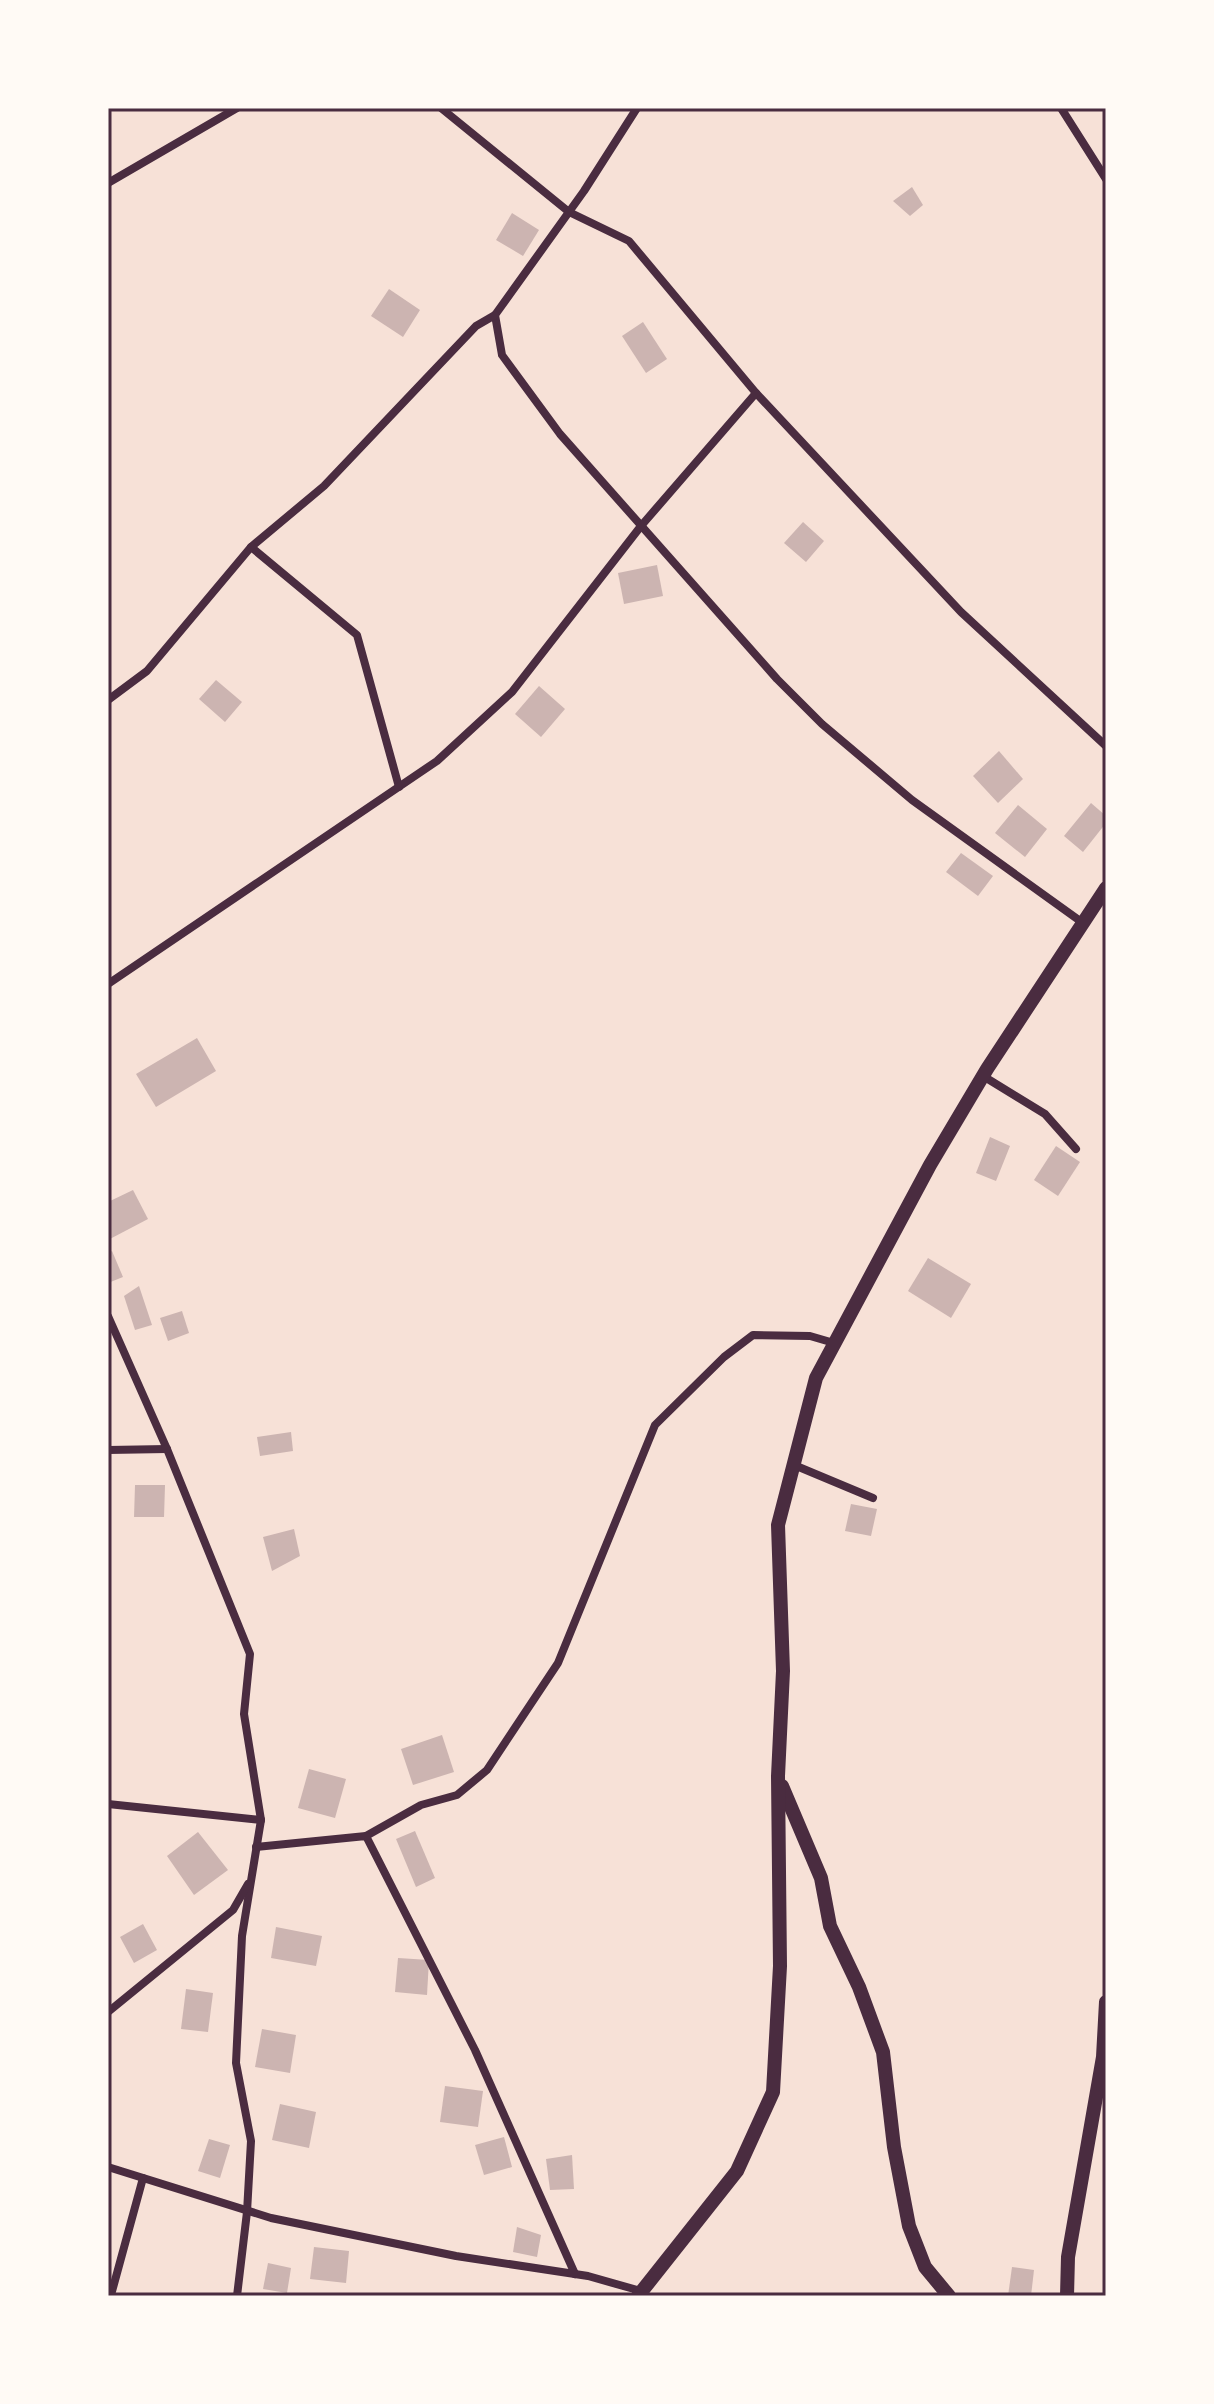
<svg xmlns="http://www.w3.org/2000/svg" width="1214" height="2404" font-family="'DM Sans',sans-serif">
<rect width="100%" height="100%" fill="#f7e1d7"/>
<g fill="#ccb4b1">
<polygon points="912,187 923,205 910,216 893,201"/>
<polygon points="512,213 539,230 523,256 496,240"/>
<polygon points="389,289 420,310 403,337 371,316"/>
<polygon points="643,322 667,359 646,373 622,336"/>
<polygon points="803,522 824,541 806,562 784,543"/>
<polygon points="657,565 663,596 624,604 618,573"/>
<polygon points="216,680 242,702 225,722 199,699"/>
<polygon points="539,686 565,709 541,737 515,714"/>
<polygon points="999,751 1023,779 998,803 973,776"/>
<polygon points="1091,803 1106,816 1106,823 1083,852 1064,836"/>
<polygon points="1018,805 1047,829 1025,857 995,833"/>
<polygon points="961,853 993,876 978,896 946,872"/>
<polygon points="197,1038 216,1071 156,1107 136,1074"/>
<polygon points="990,1137 1010,1146 996,1181 976,1173"/>
<polygon points="1056,1146 1080,1162 1058,1196 1034,1180"/>
<polygon points="133,1190 148,1219 108,1240 108,1202"/>
<polygon points="112,1251 123,1277 108,1283 108,1253"/>
<polygon points="928,1258 971,1284 951,1318 908,1291"/>
<polygon points="139,1286 152,1325 135,1330 124,1296"/>
<polygon points="182,1311 189,1333 168,1341 160,1318"/>
<polygon points="291,1432 293,1451 260,1456 257,1437"/>
<polygon points="135,1485 165,1485 164,1517 134,1517"/>
<polygon points="851,1504 877,1509 871,1536 845,1531"/>
<polygon points="294,1529 300,1556 272,1571 263,1537"/>
<polygon points="442,1735 454,1772 413,1785 401,1749"/>
<polygon points="309,1769 346,1779 335,1818 298,1808"/>
<polygon points="415,1831 435,1878 416,1887 396,1839"/>
<polygon points="198,1832 228,1870 194,1895 167,1856"/>
<polygon points="143,1924 157,1950 134,1963 120,1937"/>
<polygon points="276,1927 322,1936 316,1966 271,1958"/>
<polygon points="398,1958 429,1960 427,1995 395,1992"/>
<polygon points="186,1989 213,1993 208,2032 181,2029"/>
<polygon points="262,2029 296,2035 290,2073 255,2067"/>
<polygon points="445,2086 483,2091 478,2127 440,2122"/>
<polygon points="280,2104 316,2112 309,2148 272,2140"/>
<polygon points="504,2137 512,2167 484,2175 475,2145"/>
<polygon points="209,2139 230,2145 220,2178 198,2171"/>
<polygon points="572,2155 574,2189 550,2190 546,2159"/>
<polygon points="517,2227 541,2235 537,2257 513,2252"/>
<polygon points="314,2247 349,2251 346,2283 310,2279"/>
<polygon points="268,2263 291,2268 287,2293 263,2289"/>
<polygon points="1012,2267 1034,2270 1031,2296 1008,2296"/>
</g>
<g fill="none" stroke-linecap="round" stroke-linejoin="round">
<g stroke="#4a2c40" stroke-width="8">
<polyline points="441,108 569,212 629,241 756,393 961,612 1106,746"/>
<polyline points="637,108 584,191 495,315 502,355 560,434 777,679 822,724 912,800 1083,923"/>
<polyline points="1061,108 1106,179"/>
<polyline points="108,183 237,108"/>
<polyline points="251,547 357,635 399,787"/>
<polyline points="108,700 147,671 251,547 324,486 476,326 495,315"/>
<polyline points="108,984 437,761 512,692 641,526 756,393"/>
<polyline points="983,1076 1045,1114 1076,1149"/>
<polyline points="108,1316 167,1449 250,1654 244,1714 261,1820 242,1936 236,2063 251,2141 247,2212 237,2296"/>
<polyline points="108,1450 167,1449"/>
<polyline points="794,1465 873,1498"/>
<polyline points="108,1804 261,1820"/>
<polyline points="366,1836 421,1805 457,1795 487,1770 558,1663 655,1425 724,1357 753,1335 810,1336 834,1343"/>
<polyline points="256,1847 366,1836 475,2050 575,2274"/>
<polyline points="108,2012 233,1910 248,1884"/>
<polyline points="108,2167 271,2218 456,2256 588,2276 641,2291"/>
<polyline points="111,2295 143,2178"/>
</g>
<g stroke="#4a2c40" stroke-width="14">
<polyline points="782,1786 821,1878 830,1926 859,1987 883,2052 894,2147 909,2226 925,2267 949,2296"/>
<polyline points="638,2296 737,2171 773,2092 780,1966 778,1776 783,1671 778,1525 816,1378 930,1165 987,1069 1106,888"/>
<polyline points="1067,2296 1068,2257 1103,2057 1106,2002"/>
</g>
</g>
<rect width="1214" height="2404" fill="none" stroke="#fffaf5" stroke-width="220"/>
<rect x="110" y="110" width="994" height="2184" fill="none" stroke="#4a2c40" stroke-width="3"/>
</svg>
